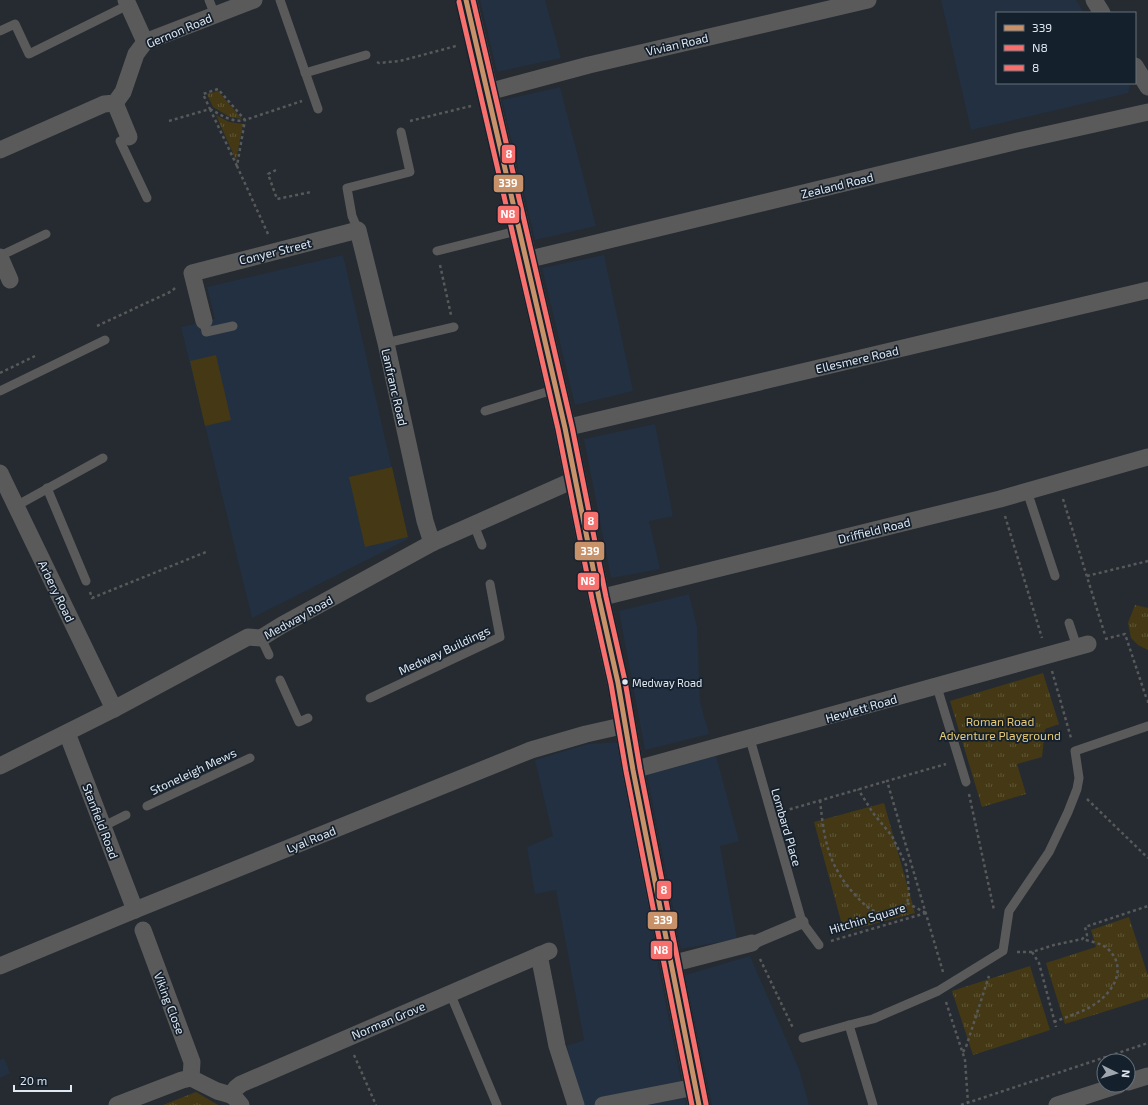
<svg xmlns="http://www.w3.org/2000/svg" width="1148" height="1105" font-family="'Exo 2',sans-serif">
<defs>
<pattern id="grass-tufts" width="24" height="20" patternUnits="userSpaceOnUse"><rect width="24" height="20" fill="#443914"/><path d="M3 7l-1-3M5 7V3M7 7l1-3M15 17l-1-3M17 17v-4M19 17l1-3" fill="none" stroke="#5f5637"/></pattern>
</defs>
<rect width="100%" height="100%" fill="#252b31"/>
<g fill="#223041">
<polygon points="480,0 545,0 561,58 497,72"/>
<polygon points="941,0 1076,0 1084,13 997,13 997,83 1128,83 1130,86 1128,93 971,130"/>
<polygon points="560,87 596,226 535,240 502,100"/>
<polygon points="343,255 408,539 252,618 181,327 215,319 207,287"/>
<polygon points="604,255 633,391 575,405 542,268"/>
<polygon points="655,424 673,516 649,521 660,569 611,578 584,439"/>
<polygon points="689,594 697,627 700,702 709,734 645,750 619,611"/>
<polygon points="620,742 660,974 686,1105 581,1105 567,1046 584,1040 556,890 535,894 527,847 553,836 535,760 588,744"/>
<polygon points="716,756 739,841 720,846 737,939 681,949 647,775"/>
<polygon points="750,956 799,1069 809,1105 712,1105 685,975"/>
<polygon points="4,1058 10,1073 0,1078 0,1060"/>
</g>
<g fill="url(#grass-tufts)">
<polygon points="218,91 242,119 230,117 213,107 207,94"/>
<polygon points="216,115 229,122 243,124 236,160"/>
<polygon points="1135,605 1148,608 1148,650 1138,645 1131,638 1128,623"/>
<polygon points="1043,673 1059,724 1045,729 1042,757 1017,764 1026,794 982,807 950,701"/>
<polygon points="884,803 915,913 844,932 814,822"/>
<polygon points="1129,917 1148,976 1148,998 1065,1024 1046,963 1096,947 1091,930"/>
<polygon points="1030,966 1050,1030 973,1055 952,991"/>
<polygon points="196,1092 218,1105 163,1105"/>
</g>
<g fill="#443914">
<polygon points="216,355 231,420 205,426 190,361"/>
<polygon points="392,467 408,537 365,547 349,477"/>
</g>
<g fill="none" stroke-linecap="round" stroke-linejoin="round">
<g stroke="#57595a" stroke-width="2.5" stroke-dasharray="3 3" stroke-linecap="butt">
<polyline points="377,62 379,63 400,61 456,46"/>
<path d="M210,109C221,115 232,123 245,120L237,166L268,234"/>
<polyline points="210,109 237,166"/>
<polyline points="169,121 210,109 203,94 218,89 245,120 302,101"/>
<polyline points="410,121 471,106"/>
<polyline points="276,170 268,174 277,199 311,192"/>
<polyline points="440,265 451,315"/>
<polyline points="97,326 172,291 177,286"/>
<polyline points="0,373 35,356"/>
<polyline points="1063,499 1105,635"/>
<polyline points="1005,516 1042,638"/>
<polyline points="1087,576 1148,561"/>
<polyline points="90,592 92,598 206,552"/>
<polyline points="1105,639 1125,634 1147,700"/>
<polyline points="1052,671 1071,738"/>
<polyline points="1148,700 1148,706"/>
<polyline points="969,794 994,910"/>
<polyline points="1087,799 1148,858"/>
<path d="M820,800C824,840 828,867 858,898C871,912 881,917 901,912L907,903L909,895L908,879L906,865L892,836L873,813L858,789"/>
<polyline points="784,811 887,781"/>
<polyline points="907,903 926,913"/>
<polyline points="831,941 926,913"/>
<polyline points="1017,952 1032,952 1054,945 1082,939 1087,935 1085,927 1148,906"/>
<polyline points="1032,952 1039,963 1056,1027"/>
<polyline points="760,959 793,1028"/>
<polyline points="943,972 887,781 946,764"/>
<polyline points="946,1002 965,1060 968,1103"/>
<path d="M1054,1022C1066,1017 1080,1013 1092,1006C1112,994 1129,969 1108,949C1104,944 1089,941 1082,939"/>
<polyline points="963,1052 966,1047 989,976"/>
<polyline points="354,1055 376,1105"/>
<polyline points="961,1105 1148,1043"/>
</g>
<g stroke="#5a5a5a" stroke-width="9">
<polyline points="209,0 215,15"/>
<polyline points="280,0 318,109"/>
<polyline points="0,31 15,24 29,54 128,5"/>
<polyline points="305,73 366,55"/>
<polyline points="129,137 120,141 147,198"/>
<polyline points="358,230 352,216 347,188 410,172 401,132"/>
<polyline points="437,251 520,230"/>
<polyline points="0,256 46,234"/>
<polyline points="204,321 206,332 233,326"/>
<polyline points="386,343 454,327"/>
<polyline points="0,391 105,340"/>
<polyline points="485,411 556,389"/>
<polyline points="47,488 86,581"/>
<polyline points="1027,491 1055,576"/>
<polyline points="16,506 103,458"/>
<polyline points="474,525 482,545"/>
<polyline points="1069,623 1077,647"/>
<polyline points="261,638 269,655"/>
<polyline points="280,680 299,722 308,718"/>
<polyline points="937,687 966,782"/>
<polyline points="370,698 500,637 490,584"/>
<polyline points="750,739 802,922 819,945"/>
<polyline points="147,806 250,758"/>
<polyline points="104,826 126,815"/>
<polyline points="450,993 497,1105"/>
<polyline points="803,1038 849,1025"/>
<polyline points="873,1105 849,1025 873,1019 938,991 1003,951 1009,911 1049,852 1068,812 1077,789 1079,778 1075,751 1148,726"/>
</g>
<polyline stroke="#5a5a5a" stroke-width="13" points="752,943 802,922"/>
<g stroke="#5a5a5a" stroke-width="17">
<polyline points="126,0 145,42"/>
<polyline points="1094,0 1102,13"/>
<polyline points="1135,66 1148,87"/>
<polyline points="488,92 589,65 868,0"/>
<polyline points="115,103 129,137"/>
<polyline points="0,150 104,104 115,103 123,92 136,54 145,42 254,0"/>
<polyline points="0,257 10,280"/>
<polyline points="526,260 1018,141 1148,112"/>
<polyline points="204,321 192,273 358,230 386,343 425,521 432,543"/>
<polyline points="565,428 1148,290"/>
<polyline points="0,473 114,709"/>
<polyline points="599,598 1000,499 1148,457"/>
<polyline points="67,733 135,910"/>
<polyline points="0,766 114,709 248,637 261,638 282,625 432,543 576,479"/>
<polyline points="633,770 1088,644"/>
<polyline points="143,930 192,1062 191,1078"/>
<polyline points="539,955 557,1046 576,1105"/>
<polyline points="671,964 752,943"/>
<polyline points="0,966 135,910 531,750 586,734 626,725"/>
<polyline points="1128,1082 1148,1076"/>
<polyline points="231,1095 236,1088 241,1084 549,951"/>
<polyline points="117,1105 182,1080 191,1078 217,1091 231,1095 235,1098 241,1105"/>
<polyline points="603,1105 695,1087"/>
<polyline points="1057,1105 1119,1085"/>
</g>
<polyline stroke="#5d5d5b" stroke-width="22" points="466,0 565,428 599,598 618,683 633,770 699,1105"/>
<defs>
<polyline id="bus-1" points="466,0 565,428 599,598 618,683 633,770 699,1105"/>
<polyline id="bus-2" points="459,2 558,429 592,599 611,684 626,771 692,1105"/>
<polyline id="bus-3" points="473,0 572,427 606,597 625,681 640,769 706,1104"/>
</defs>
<use href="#bus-1" stroke="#15202d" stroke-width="8"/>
<use href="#bus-2" stroke="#15202d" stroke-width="8"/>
<use href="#bus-3" stroke="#15202d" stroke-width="8"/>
<use href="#bus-1" stroke="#c7916a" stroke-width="5"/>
<use href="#bus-2" stroke="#f8706d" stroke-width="5"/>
<use href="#bus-3" stroke="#f8706d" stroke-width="5"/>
</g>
<circle fill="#e0e8f1" stroke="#15202d" stroke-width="1.5" cx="625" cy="682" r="3.5"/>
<g text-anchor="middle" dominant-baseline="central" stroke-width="3.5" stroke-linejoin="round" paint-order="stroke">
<g font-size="11" fill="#e0e8f1" stroke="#15202d" text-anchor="start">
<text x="632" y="682">Medway Road</text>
</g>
<g font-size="12" fill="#e0e8f1" stroke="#15202d">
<text transform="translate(179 30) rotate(-23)">Gernon Road</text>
<text transform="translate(677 44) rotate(-13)">Vivian Road</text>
<text transform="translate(837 185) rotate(-14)">Zealand Road</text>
<text transform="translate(275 251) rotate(-14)">Conyer Street</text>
<text transform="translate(857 359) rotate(-13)">Ellesmere Road</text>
<text transform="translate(395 387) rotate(77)">Lanfranc Road</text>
<text transform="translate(874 530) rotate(-14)">Driffield Road</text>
<text transform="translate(57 591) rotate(64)">Arbery Road</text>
<text transform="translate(298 617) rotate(-29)">Medway Road</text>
<text transform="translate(444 650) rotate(-25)">Medway Buildings</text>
<text transform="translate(861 708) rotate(-16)">Hewlett Road</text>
<text transform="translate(193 771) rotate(-25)">Stoneleigh Mews</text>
<text transform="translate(101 821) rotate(69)">Stanfield Road</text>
<text transform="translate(787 827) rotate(74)">Lombard Place</text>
<text transform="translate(311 839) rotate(-22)">Lyal Road</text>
<text transform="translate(867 918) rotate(-17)">Hitchin Square</text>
<text transform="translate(170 1003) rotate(69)">Viking Close</text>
<text transform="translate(388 1020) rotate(-23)">Norman Grove</text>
</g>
<g font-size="12" fill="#e5c875" stroke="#15202d">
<text x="1000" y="721">Roman Road<tspan x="1000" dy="14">Adventure Playground</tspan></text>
</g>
</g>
<g stroke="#15202d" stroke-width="1.5">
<rect x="501" y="144" width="15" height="20" rx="4" fill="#f8706d"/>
<rect x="493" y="174" width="31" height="19" rx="4" fill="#c7916a"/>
<rect x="497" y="205" width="23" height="19" rx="4" fill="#f8706d"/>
<rect x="583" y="511" width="16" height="20" rx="4" fill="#f8706d"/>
<rect x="574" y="541" width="31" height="20" rx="4" fill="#c7916a"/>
<rect x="577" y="572" width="23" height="19" rx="4" fill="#f8706d"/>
<rect x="656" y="880" width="16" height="20" rx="4" fill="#f8706d"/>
<rect x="647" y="911" width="31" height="19" rx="4" fill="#c7916a"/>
<rect x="650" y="940" width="23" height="20" rx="4" fill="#f8706d"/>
</g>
<g font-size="11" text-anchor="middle" font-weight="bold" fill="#fff">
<text x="509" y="158">8</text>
<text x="508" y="187">339</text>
<text x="508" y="218">N8</text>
<text x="591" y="525">8</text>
<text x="590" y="555">339</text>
<text x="588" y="585">N8</text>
<text x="664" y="894">8</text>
<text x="663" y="924">339</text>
<text x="661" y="954">N8</text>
</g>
<rect x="996" y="12" width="140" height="72" fill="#15202d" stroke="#66707b"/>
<rect x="1004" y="25" width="20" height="6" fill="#c7916a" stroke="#66707b"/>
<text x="1032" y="32" font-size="12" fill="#e0e8f1">339</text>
<rect x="1004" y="45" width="20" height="6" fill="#f8706d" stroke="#66707b"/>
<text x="1032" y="52" font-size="12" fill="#e0e8f1">N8</text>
<rect x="1004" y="65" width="20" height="6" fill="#f8706d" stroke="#66707b"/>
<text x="1032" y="72" font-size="12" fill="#e0e8f1">8</text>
<g transform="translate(1116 1073) rotate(95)"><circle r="19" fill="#15202d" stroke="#66707b"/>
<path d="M0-3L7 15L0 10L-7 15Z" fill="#9fa6ae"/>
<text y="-6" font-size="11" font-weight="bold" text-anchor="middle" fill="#e0e8f1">N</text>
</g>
<path d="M14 1085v6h57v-6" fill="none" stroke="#e0e8f1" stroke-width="2"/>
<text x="20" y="1085" font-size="12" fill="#e0e8f1" stroke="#15202d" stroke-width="3" paint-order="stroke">20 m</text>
</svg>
